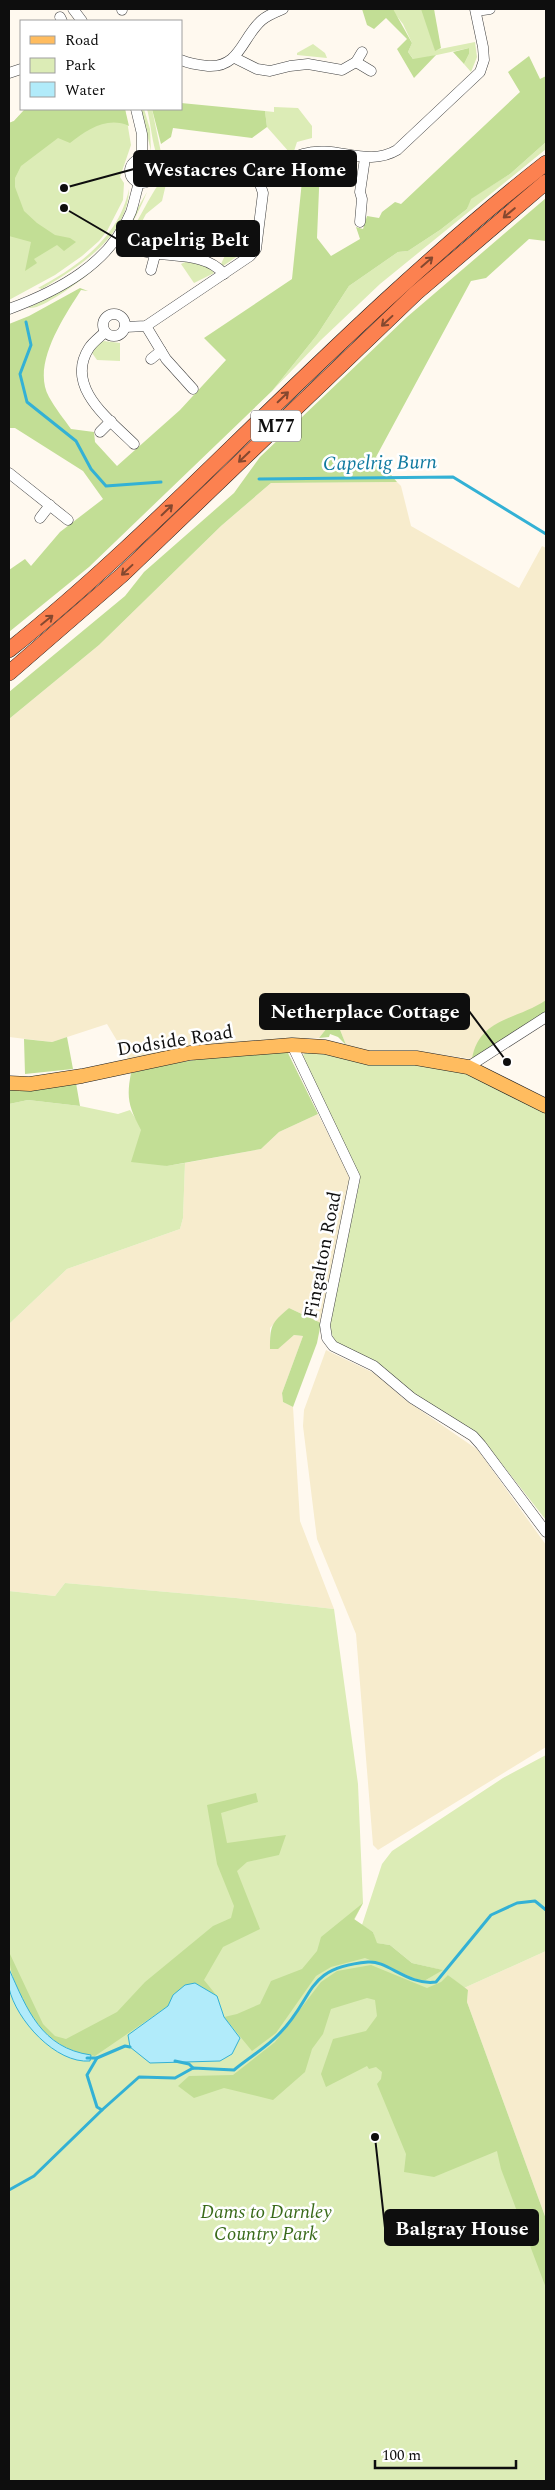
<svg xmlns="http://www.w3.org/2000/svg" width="555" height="2490" font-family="Spectral,serif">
<rect width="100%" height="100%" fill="#fff9ef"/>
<g fill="#f7eccd">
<polygon points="397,482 401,486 411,526 519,588 542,546 546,548 546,1000 472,1059 423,1052 357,1051 346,1045 339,1027 330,1024 319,1038 209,1044 128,1059 107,1024 52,1042 9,1037 9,719 99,645 221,526 271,483"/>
<polygon points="318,1114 350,1177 321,1323 289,1308 270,1328 270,1348 278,1348 294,1335 303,1336 282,1393 283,1402 293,1407 300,1521 334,1609 236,1598 65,1583 55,1596 9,1591 9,1324 67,1269 180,1229 183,1218 185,1163 261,1149 279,1132"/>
<polygon points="326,1350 376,1374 404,1399 478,1450 546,1545 546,1747 378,1850 373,1845 356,1634 317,1539 303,1426 304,1410"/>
<polygon points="546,1951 546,2219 467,2002 468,1990 464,1988"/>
</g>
<g fill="#dcecb6">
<polygon points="422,9 435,50 475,42 477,57 471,72 464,64 469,54 469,48 414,60 408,52 412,43 403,24 392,10"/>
<polygon points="313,44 325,53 327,58 297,55 297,53"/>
<polygon points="274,107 298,108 312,126 312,138 297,142 294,151 290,153 267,127 265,111 274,112"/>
<polygon points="25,109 125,109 131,145 120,177 124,183 123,200 107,231 99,241 82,256 55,275 9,300 9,123 14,121"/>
<polygon points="141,109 144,109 150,129 151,151"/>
<path d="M147,109H152L164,167C152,154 152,127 147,109Z"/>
<polygon points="546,142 546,149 380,284 321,340 272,391 317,335 349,286 398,252 408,251 440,230 467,209 470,199 510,174"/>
<path d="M160,183L166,184L162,201L146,214L128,248L123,246C130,236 155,186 160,183Z"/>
<path d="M129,189C128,237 78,267 42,289L38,288C79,266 119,237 129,189Z"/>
<path d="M147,192C127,242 101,269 56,297C49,301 37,309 28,308L65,289L88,273L136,211Z"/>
<polygon points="230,245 245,251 223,266 221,264"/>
<polygon points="185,262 208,265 214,273 194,283 181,264"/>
<polygon points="104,341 120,343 120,361 97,360 92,353 99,343"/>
<polygon points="307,1051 430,1062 472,1073 546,1111 546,1520 480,1436 335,1342 329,1327 360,1179 302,1061 303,1055"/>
<polygon points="28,1100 80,1106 118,1114 130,1110 166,1166 185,1163 183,1218 180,1229 67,1269 9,1324 9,1104"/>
<polygon points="65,1583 236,1598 334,1609 358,1784 363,1903 346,1936 426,1980 442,1970 412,1963 390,1945 376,1943 373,1932 362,1925 382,1864 392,1851 503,1778 546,1755 546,1951 464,1988 448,1975 546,2233 546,2481 9,2481 9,1591 55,1596"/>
</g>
<g fill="#c2de95">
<polygon points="362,9 393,9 412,43 408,52 413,59 436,55 414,78 397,49 407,39 386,18 374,29 367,25"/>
<polygon points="421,9 434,9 441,48 435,51"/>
<polygon points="469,48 469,54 464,64 453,52"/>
<path d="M529,56L540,79L546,76V142L510,174L471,199L467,209L440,230L408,251L398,252L349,286L317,335L272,391L89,567L9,632V570L25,559L31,566L60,532L103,499L83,471L15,428H9V324L29,316L80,288L88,291L81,290C64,317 31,365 49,397C55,408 64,419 71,429L94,432L95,442L117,466L180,410L226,360L204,338L292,279L302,181L307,169L320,165L317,238L331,256L360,239L356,227L363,229L367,216L379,218L382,212L395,202L401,204L520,92L508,72Z"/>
<polygon points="181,103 265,111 267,127 252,138 173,128 171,137 161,144 152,109 181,109"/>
<path d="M25,109H125L129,126C107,116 87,130 70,143L58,138L21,166L15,178V187L24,211L37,223L55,235L70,238L76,242L64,251L57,245L34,259L37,263L25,271L31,242L9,236V123L14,121Z"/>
<polygon points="546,198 546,241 529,239 486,278 471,281 376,457 397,482 271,483 221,526 99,645 9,719 9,692 125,596 144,572 234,493 260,457 407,317"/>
<path d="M546,1000V1012L472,1059C479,1018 517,1020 546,1000Z"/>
<polygon points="330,1024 339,1027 346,1045 338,1037 330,1034 329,1037 319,1038"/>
<polygon points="67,1037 73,1069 25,1074 24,1039 52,1042"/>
<path d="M287,1051L318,1114L279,1132L261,1149L167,1166L131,1162L141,1130C129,1107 126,1099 131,1073C183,1060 233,1053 287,1051Z"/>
<polygon points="76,1083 80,1106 28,1100 9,1104 9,1090"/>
<path d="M289,1308L321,1323L317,1343L293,1407L283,1402L282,1393L303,1336L294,1335L278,1349H270C270,1326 271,1323 289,1308Z"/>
<path d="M256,1793L258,1802L221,1813L227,1843L286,1835L279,1855L247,1862L237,1871L260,1929L223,1947L204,1980L217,1996L195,1983L173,1995L168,2006L95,2056C55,2050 35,2028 19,1992C13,1978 9,1968 9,1952L43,2024L55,2036L66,2039L117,2012L145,1982L213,1926L231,1918L234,1906L217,1864L207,1805Z"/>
<polygon points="363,1903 354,1919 373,1932 377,1943 390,1945 412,1963 443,1970 426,1980 419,1980 365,1958 331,1967 316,1976 276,2033 252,2051 224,2017 237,2014 260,2004 271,1981 302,1969 317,1951 321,1937"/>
<polygon points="371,1965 427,1988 441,1982 448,1975 468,1990 467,2002 546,2219 546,2288 501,2169 497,2151 434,2177 404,2172 406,2154 377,2084 381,2079 382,2072 376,2067 369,2069 367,2066 326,2087 321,2074 333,2039 366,2031 377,2016 375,2000 367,1998 331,2009 323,2034 312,2049 305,2072 273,2100 224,2088 194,2098 178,2086 189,2076 233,2075 275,2042 321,1982 337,1971"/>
</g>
<g fill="#b1ebfa" stroke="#33b1d5">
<path d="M9,1969C27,2009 41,2048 91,2055L90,2061C56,2064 16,2020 9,1988C7,1982 9,1975 9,1969Z"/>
<polygon points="195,1983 217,1996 224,2017 240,2038 232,2054 220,2061 150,2063 130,2047 128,2035 168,2006 173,1995 185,1985"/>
</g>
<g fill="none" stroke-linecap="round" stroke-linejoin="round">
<g stroke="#33b1d5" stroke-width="3">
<polyline points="26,322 31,345 20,374 27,402 76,441 91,469 106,486 161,482"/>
<polyline points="259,479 453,477 546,534"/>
<path d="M87,2058H97L87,2075L97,2107L102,2110L139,2077L175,2078L193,2068L234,2070C248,2058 266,2048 279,2034C316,1997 303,1968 368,1962C387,1960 408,1986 436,1982L491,1915L517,1903L535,1901L546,1910"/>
<polyline points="97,2058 125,2046 130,2047"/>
<polyline points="175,2061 189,2064 193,2068"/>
<polyline points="9,2190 34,2176 102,2110"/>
</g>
<defs>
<g id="minor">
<polyline points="73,9 82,21"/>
<polyline points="122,10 122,9"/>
<polyline points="476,11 490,9"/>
<polyline points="60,17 62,21"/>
<polyline points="235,58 257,69 270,71 290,66 308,64 342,70 356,62 362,52"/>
<path d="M181,60C190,64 198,65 208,66C240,68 242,37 262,20C268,15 276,12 283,9"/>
<polyline points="356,62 371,71"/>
<polyline points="9,73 21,69"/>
<polyline points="136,109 142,134 142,158"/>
<circle cx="142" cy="171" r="12"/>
<path d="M154,173C180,176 236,187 260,177C275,171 288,159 303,154C335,144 367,168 397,150L480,72L484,60L483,47L475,9"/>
<polyline points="360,222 362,199 360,192 365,158"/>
<path d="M138,250C166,259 204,250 224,274"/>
<polyline points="151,270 155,255"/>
<path d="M9,309C58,291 110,264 131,212C134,203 136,192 139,183"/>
<circle cx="114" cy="325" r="11"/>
<polyline points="146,326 166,359 193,389"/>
<polyline points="125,327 146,326 250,256 256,249 263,193 258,178"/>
<path d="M105,332C100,337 93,342 89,348C64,387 110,420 134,444"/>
<polyline points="151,359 161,351"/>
<polyline points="100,432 111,421"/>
<polyline points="9,473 68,520"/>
<polyline points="40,518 50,505"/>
<polyline points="292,1045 355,1177 325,1325 327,1338 333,1346 374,1366 412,1398 473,1436 481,1445 546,1532"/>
<polyline points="468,1067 546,1017"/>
</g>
<polyline id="major" points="9,1083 30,1084 82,1076 190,1053 292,1045 325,1047 369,1058 416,1058 468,1067 546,1106"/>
<g id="highway">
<path d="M9,650C88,587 160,517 232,447C334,348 435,250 546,163"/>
<polyline points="9,673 122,575 416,293 546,182"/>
</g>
</defs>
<use href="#minor" stroke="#414141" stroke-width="11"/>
<use href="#major" stroke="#1f1f1f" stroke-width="15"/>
<use href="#highway" stroke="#1f1f1f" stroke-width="16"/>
<use href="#minor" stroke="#fff" stroke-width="10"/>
<use href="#major" stroke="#ffbc5f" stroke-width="14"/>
<use href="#highway" stroke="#fc8150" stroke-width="15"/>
</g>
<defs><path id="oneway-shaft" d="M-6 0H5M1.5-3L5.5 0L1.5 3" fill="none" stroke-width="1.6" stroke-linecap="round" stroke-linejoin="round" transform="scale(1.25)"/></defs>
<g stroke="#85482f">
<use href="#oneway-shaft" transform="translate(509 213) rotate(140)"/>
<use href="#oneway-shaft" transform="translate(427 262) rotate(-41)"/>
<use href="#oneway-shaft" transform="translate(387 321) rotate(137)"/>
<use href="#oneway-shaft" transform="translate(283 397) rotate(-44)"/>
<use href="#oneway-shaft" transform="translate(244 457) rotate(136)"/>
<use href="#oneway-shaft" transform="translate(167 510) rotate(-44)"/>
<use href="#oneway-shaft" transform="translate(127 570) rotate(137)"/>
<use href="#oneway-shaft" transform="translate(47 620) rotate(-39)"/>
</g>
<g text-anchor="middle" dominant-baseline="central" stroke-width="5" stroke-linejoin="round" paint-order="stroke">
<rect fill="#fff" stroke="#565656" stroke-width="1" x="251" y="410.5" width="50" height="31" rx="4"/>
<g font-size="18" font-weight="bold" fill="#0e0e0e">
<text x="276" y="426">M77</text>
</g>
<g font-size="19" fill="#0e0e0e" stroke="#fff">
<text transform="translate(175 1041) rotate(-9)">Dodside Road</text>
<text transform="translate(323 1255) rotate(-79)">Fingalton Road</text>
</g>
<g font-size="19" font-style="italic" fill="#396a1a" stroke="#fff">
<text x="266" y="2212">Dams to Darnley<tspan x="266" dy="22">Country Park</tspan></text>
</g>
<g font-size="20" font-style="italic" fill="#107aa0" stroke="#fff">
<text transform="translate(380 463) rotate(-1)">Capelrig Burn</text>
</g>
</g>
<path fill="none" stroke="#0e0e0e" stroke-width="2" d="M64 188L134 169M64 208L117 239M507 1062L469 1011M375 2137L385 2228"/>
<g fill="#0e0e0e" stroke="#fff" stroke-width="2">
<circle cx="64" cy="188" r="5"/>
<circle cx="64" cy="208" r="5"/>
<circle cx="507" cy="1062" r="5"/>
<circle cx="375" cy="2137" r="5"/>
</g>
<g fill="#0e0e0e" stroke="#0e0e0e" stroke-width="2">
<rect x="134" y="151" width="222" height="35" rx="5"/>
<rect x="117" y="221" width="142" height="35" rx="5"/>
<rect x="260" y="994" width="209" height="35" rx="5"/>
<rect x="385" y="2210" width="153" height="35" rx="5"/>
</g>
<g font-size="20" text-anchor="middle" font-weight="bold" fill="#fff">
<text x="245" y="176">Westacres Care Home</text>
<text x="188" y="246">Capelrig Belt</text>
<text x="365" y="1018">Netherplace Cottage</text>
<text x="462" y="2235">Balgray House</text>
</g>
<rect width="555" height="2490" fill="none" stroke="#0e0e0e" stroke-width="20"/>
<rect x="20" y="20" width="162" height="90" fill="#ffffff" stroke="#9f9f9f"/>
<rect x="30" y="36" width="25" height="8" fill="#ffbc5f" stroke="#9f9f9f"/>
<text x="65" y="45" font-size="15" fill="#0e0e0e">Road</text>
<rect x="30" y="58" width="25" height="15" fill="#dcecb6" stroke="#9f9f9f"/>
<text x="65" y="70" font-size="15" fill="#0e0e0e">Park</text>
<rect x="30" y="82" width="25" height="15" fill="#b1ebfa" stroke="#9f9f9f"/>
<text x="65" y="95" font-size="15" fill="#0e0e0e">Water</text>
<path d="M375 2460v8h141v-8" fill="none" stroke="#0e0e0e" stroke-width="2.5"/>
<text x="382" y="2460" font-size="15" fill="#0e0e0e" stroke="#ffffff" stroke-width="4" paint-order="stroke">100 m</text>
</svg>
